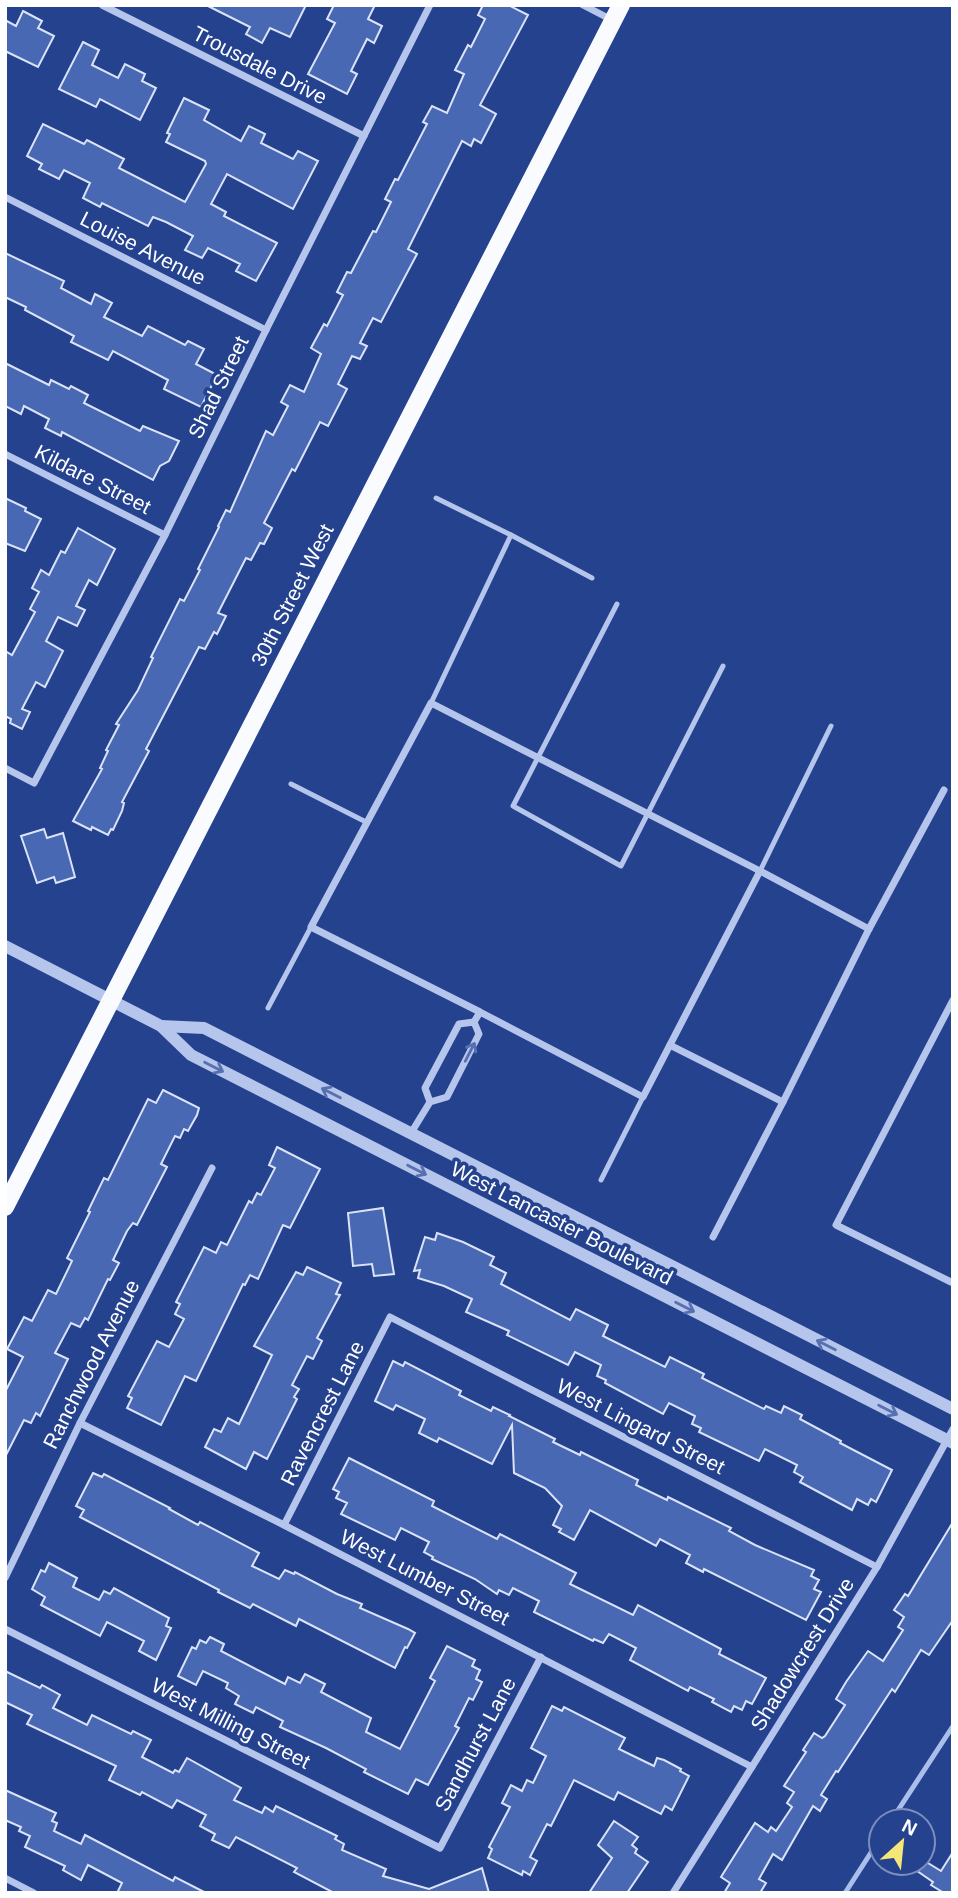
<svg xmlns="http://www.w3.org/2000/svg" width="958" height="1898" font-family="Arial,sans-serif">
<rect width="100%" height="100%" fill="#25428f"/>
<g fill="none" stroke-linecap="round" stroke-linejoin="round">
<g stroke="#aabeec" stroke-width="5">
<polyline points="891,1821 953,1726"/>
<polyline points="845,1893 881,1837"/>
</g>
</g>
<g fill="#4968b3" stroke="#dae3f8" stroke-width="2">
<polygon points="206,5 306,5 290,37 270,28 262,43 246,34 250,27"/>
<polygon points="334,5 375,5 368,19 382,26 374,43 367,39 351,71 357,74 347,94 308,74 335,23 327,19"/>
<polygon points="483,5 508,5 528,15 480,105 496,114 481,143 474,139 471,146 462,141 408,249 417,254 381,322 373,318 360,343 367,346 360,359 352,356 338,384 347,389 328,426 320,422 295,471 292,469 264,523 272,528 264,544 260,543 251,560 246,558 218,613 226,616 217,634 214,632 205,649 199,647 146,749 149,751 122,802 124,803 122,811 113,830 111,829 108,835 92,827 91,830 73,821 102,769 100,768 108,751 106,750 119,725 116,724 138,690 153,658 151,657 180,599 184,601 200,570 198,569 219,527 218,526 226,510 230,512 266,431 273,435 288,406 281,402 290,385 304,392 321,354 311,348 324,324 327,326 343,295 337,292 347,272 351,273 373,231 376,232 391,202 385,199 395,179 398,180 427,124 423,122 432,106 447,113 464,74 455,70 468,45 471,47 485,19 478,15"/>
<polygon points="23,11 42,21 38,28 54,36 38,67 5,51 5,20 16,26"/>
<polygon points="83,42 99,50 92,65 118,78 125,64 145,74 142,81 156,88 140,120 100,99 96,107 59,89"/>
<polygon points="184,98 209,110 204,120 241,141 249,126 265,134 261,143 293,159 298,151 318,161 293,209 227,174 211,204 226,212 224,216 277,243 256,281 236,271 240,264 208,248 202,258 185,250 193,236 166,222 153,217 148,226 102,203 100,207 83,198 90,183 64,170 59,179 39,169 42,164 27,156 43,124 84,144 87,140 124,159 119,168 185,202 206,164 205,161 166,142 170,134 167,133"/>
<polygon points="5,253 64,281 61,288 91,304 95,294 112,303 104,317 142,336 148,326 185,345 188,341 204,349 196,364 217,375 201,407 164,389 168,380 113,351 108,360 71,342 74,336 25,310 26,307 5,297"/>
<polygon points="5,363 49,385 51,380 69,389 71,386 88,395 84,403 140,431 143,426 179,441 169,461 160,466 153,480 62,432 61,436 45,428 49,419 24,406 21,414 5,406"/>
<polygon points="5,498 26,508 25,511 41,519 25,551 5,543"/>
<polygon points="78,528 115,549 97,585 89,580 76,606 85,610 77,626 58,617 46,641 63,651 45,687 36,682 22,709 30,712 22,729 10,723 11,719 5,716 5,651 12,655 35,612 30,609 39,592 32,588 41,570 49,575 61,551 65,553"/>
<polygon points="44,829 47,838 63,833 75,877 56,883 54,877 37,883 21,836"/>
<polygon points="163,1090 199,1108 197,1115 188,1131 184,1129 180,1138 175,1136 161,1164 167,1167 137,1225 133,1223 127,1231 113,1260 119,1263 110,1280 108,1279 88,1320 85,1318 80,1327 71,1323 55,1353 68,1359 40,1416 36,1413 31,1423 24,1420 5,1457 5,1392 23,1357 7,1349 24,1317 32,1321 48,1290 56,1294 72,1261 67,1258 90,1212 88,1211 104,1178 108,1180 148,1099 156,1103"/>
<polygon points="277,1147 320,1169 290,1228 283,1225 258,1279 250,1275 245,1285 243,1284 196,1381 185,1376 161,1425 127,1408 132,1398 128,1396 157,1341 169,1347 184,1319 175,1314 180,1304 176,1302 204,1247 216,1253 221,1242 227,1245 249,1201 252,1203 257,1193 261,1195 275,1168 269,1165"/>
<polygon points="383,1208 394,1274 374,1276 372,1264 353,1266 348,1213"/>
<polygon points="437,1233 463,1242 494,1257 490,1265 506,1273 501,1284 570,1320 576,1309 608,1325 603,1336 665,1367 670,1357 704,1374 702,1378 764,1409 766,1406 781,1413 784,1406 802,1415 800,1419 841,1441 840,1443 892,1470 876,1502 871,1499 868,1505 857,1499 852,1510 800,1482 803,1477 794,1472 797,1465 765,1449 759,1461 699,1432 701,1428 692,1424 695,1416 669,1403 663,1414 605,1383 606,1380 597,1376 601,1365 575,1352 568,1365 507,1335 509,1331 466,1312 472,1299 444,1286 418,1278 420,1270 414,1271 425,1237 435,1240"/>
<polygon points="307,1267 341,1283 336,1294 340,1295 317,1338 322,1341 313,1359 307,1356 292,1385 299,1389 294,1397 297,1399 267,1459 254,1452 246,1469 205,1447 214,1429 221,1432 228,1418 239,1424 272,1355 254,1346 296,1272 303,1275"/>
<polygon points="393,1361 403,1366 405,1362 461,1391 459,1395 491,1411 493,1407 510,1415 509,1416 555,1439 553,1442 580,1455 581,1452 638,1480 636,1485 667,1500 668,1497 731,1528 729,1531 755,1545 814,1570 811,1576 819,1580 814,1589 821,1592 806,1620 704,1569 703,1572 686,1563 690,1555 660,1539 656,1546 590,1510 574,1540 559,1532 561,1529 553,1525 562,1506 545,1488 514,1473 512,1425 492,1464 439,1438 437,1442 419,1433 425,1419 396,1405 393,1410 375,1401"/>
<polygon points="349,1458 434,1501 432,1506 497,1539 500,1534 576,1573 570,1584 633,1615 638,1605 721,1649 719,1654 766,1678 752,1704 746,1701 742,1710 734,1706 731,1712 712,1702 714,1699 690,1687 688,1691 630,1660 636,1648 609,1634 603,1643 594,1639 593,1641 534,1612 539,1601 513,1588 509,1595 499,1590 497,1594 475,1579 432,1559 433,1557 424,1552 429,1542 401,1528 395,1540 341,1514 347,1503 336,1498 339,1492 333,1489"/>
<polygon points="93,1473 102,1477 104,1474 170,1508 169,1509 198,1525 200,1522 259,1553 252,1566 279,1579 285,1570 294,1574 295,1572 337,1594 362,1604 360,1608 408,1629 415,1633 407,1648 405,1647 395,1668 299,1619 296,1626 253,1604 250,1608 218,1592 219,1590 80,1517 84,1510 76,1506"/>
<polygon points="953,1522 953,1620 929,1655 921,1650 895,1692 892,1689 838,1772 836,1771 821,1795 827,1799 820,1811 813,1806 782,1860 773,1854 759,1879 766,1883 760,1893 724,1893 730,1883 721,1877 755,1823 768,1832 771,1827 776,1831 792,1807 787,1803 794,1792 784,1786 806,1752 803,1750 814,1733 822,1738 825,1736 845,1705 836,1699 846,1682 868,1651 883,1661 903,1630 898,1627 904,1617 894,1610 905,1594 908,1596"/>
<polygon points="49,1563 77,1578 73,1587 99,1600 104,1591 110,1594 114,1588 169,1618 166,1626 171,1628 156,1660 139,1651 144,1641 107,1622 100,1636 41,1605 45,1597 32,1589 41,1570 45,1572"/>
<polygon points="210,1637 224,1644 221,1651 285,1684 288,1677 300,1683 305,1674 325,1684 321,1692 371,1718 366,1732 400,1749 435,1681 430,1678 447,1646 475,1660 472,1666 480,1670 476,1679 482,1682 473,1700 469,1698 455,1726 459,1728 428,1785 416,1779 408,1794 364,1772 366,1769 326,1748 280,1727 283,1721 256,1707 253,1713 235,1704 239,1696 226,1688 228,1683 203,1671 196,1685 178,1676 192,1647 196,1649 200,1640 206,1643"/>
<polygon points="5,1671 40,1688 42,1685 60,1695 53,1708 87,1725 92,1715 131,1734 133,1731 151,1740 142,1757 173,1773 175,1770 179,1772 187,1758 241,1788 234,1800 262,1813 265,1807 273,1812 276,1806 337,1836 335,1839 344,1844 342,1850 386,1869 383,1876 429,1889 482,1868 489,1893 334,1893 294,1872 297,1868 236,1837 229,1848 212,1840 215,1834 200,1826 206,1815 177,1800 172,1808 142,1792 140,1795 109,1780 116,1766 27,1724 32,1715 5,1702"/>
<polygon points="552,1706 562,1711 564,1707 625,1738 619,1749 654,1766 657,1758 664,1760 681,1769 680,1771 689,1776 672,1810 665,1806 661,1814 618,1792 614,1800 574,1780 551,1826 547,1824 530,1857 537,1861 530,1875 523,1871 522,1875 488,1858 492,1849 489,1847 510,1807 502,1803 511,1785 522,1791 527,1780 533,1783 546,1756 531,1748"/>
<polygon points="5,1790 56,1813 52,1821 57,1823 54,1831 81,1844 85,1835 173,1881 175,1877 206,1893 117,1893 122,1883 88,1865 81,1880 63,1870 65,1866 25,1847 30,1836 19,1831 21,1827 5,1820"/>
<polygon points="614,1821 638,1837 632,1845 637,1849 635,1853 648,1862 627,1893 589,1893 612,1858 598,1845"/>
<polygon points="953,1852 953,1893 944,1893 931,1885 933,1882 910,1866 912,1863 923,1863 923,1860 941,1871"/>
</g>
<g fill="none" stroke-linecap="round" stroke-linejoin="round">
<g stroke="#b5c5eb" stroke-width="5">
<polyline points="511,535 592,578"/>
<polyline points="617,604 513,806 621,866 723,666"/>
<polyline points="431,703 511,535 436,498"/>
<polyline points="291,784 366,822"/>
<polyline points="760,871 831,726"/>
<polyline points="268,1008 311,927"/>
<polyline points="601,1180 643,1097"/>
</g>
<g stroke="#b5c5eb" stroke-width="7">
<polyline points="102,5 364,136"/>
<polyline points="583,5 612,20"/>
<polyline points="5,197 266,330"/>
<polyline points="5,454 165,535"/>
<polyline points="5,768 34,783 165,535 266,330 430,5"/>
<polyline points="760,871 869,929"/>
<polyline points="953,1000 836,1225 953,1283"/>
<polyline points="474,1022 480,1012 643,1097 760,871 431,703 311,927 480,1012"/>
<polyline points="670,1045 783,1102"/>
<polyline points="411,1133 430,1102 447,1097 479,1034 474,1022 459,1024 425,1088 430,1102"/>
<polyline points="713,1237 783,1102 869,929 944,790"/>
<polyline points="80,1423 284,1525 752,1767"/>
<polyline points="284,1525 390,1317 877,1567"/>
<polyline points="5,1578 80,1423 212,1168"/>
<polyline points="5,1629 440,1848 541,1657"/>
<polyline points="5,1878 34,1893"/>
<polyline points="673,1893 877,1567 953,1429"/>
</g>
<g stroke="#b5c5eb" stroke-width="12">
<polyline points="5,946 161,1026 191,1055 953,1443"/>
<polyline points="161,1026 204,1028 953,1409"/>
</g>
<polyline stroke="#fafbff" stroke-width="18" points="5,1207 621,5"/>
</g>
<defs><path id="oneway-shaft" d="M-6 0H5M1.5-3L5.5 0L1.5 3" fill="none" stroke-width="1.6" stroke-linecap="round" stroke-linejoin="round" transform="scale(1.75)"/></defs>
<g stroke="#5770af">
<use href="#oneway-shaft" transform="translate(470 1052) rotate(-63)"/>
<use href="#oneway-shaft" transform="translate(214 1067) rotate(27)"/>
<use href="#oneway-shaft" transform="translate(331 1093) rotate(-153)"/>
<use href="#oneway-shaft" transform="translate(417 1170) rotate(27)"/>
<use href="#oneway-shaft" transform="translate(685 1307) rotate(27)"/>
<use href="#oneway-shaft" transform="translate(826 1345) rotate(-153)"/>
<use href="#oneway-shaft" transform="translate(888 1410) rotate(27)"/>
</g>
<g text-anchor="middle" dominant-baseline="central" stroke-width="7" stroke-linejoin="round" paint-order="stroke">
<g font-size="21" fill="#fff" stroke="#25428f">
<text transform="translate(260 65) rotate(27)">Trousdale Drive</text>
<text transform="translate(143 248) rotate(27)">Louise Avenue</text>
<text transform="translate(218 387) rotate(-64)">Shad Street</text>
<text transform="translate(93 479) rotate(27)">Kildare Street</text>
<text transform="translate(292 595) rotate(-63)">30th Street West</text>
<text transform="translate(562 1223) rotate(27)">West Lancaster Boulevard</text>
<text transform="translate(91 1364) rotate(-63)">Ranchwood Avenue</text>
<text transform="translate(322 1413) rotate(-63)">Ravencrest Lane</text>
<text transform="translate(641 1426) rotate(27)">West Lingard Street</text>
<text transform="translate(425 1577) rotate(27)">West Lumber Street</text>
<text transform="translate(802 1654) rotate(-58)">Shadowcrest Drive</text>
<text transform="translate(231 1723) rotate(27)">West Milling Street</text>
<text transform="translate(475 1744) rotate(-62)">Sandhurst Lane</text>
</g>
</g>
<rect width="958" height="1898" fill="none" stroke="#ffffff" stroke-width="14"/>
<g transform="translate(902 1842) rotate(27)"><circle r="33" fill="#25428f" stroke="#7c8ebc" stroke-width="2"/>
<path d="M0-5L12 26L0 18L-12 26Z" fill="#f5e67a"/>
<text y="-10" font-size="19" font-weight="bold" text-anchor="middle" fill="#ffffff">N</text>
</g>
</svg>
